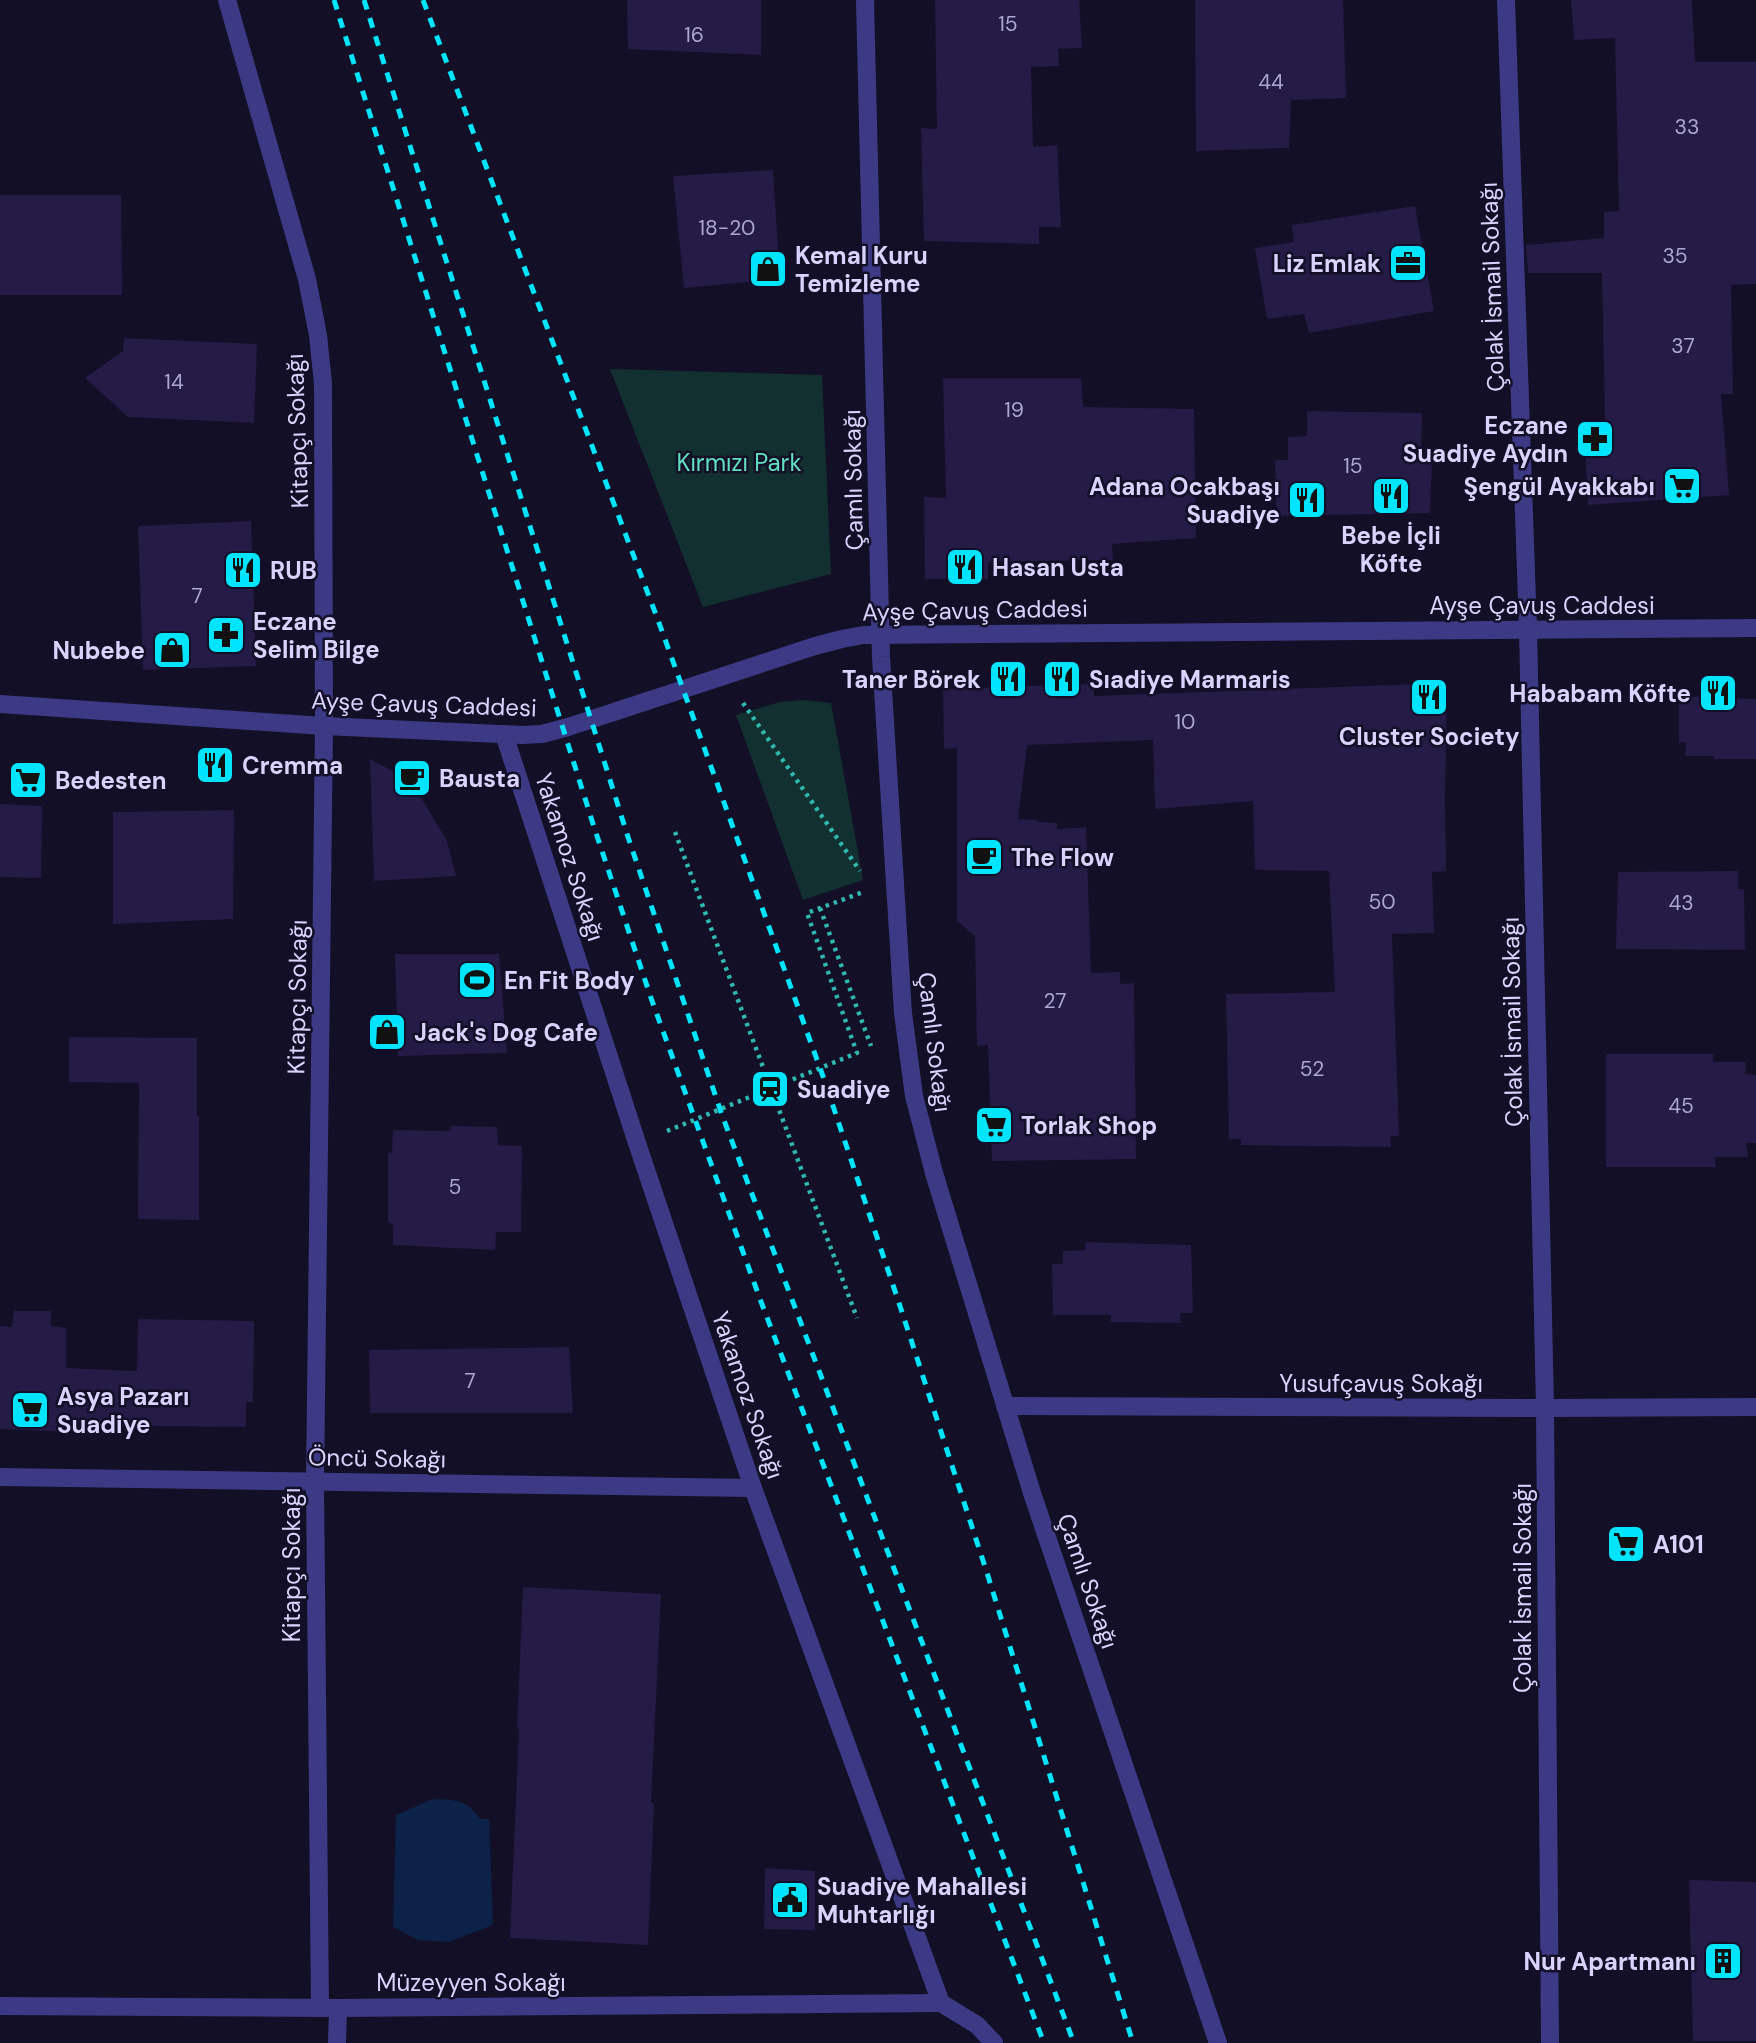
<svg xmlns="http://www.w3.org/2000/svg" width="1756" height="2043" font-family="'DM Sans',sans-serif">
<rect width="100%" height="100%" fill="#130f26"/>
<g fill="#12302f">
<polygon points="610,369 822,375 831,574 703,607"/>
<polygon points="804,700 831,703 863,880 803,900 736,715 780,702"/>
</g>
<path fill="#0c2248" d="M433,1799C455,1800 467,1799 480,1819H489L493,1925L449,1942L418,1940L393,1927L396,1815Z"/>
<g fill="#241b47">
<polygon points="627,0 761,0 761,55 628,49"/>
<polygon points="935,0 1079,0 1082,48 1058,49 1059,66 1031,67 1033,147 1057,145 1061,227 1039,227 1039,244 924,241 921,128 937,129"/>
<polygon points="1195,0 1343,0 1346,98 1291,100 1289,148 1196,151"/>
<polygon points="1571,0 1692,0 1695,62 1756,62 1756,284 1731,285 1733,394 1721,394 1729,495 1588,505 1584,424 1605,423 1602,273 1528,273 1526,245 1604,238 1604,212 1619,211 1615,38 1574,40"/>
<polygon points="773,170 780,279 684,288 673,176"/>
<polygon points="0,195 121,195 122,295 0,295"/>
<polygon points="1415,206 1434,311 1309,333 1304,314 1267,319 1255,248 1294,242 1292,225"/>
<polygon points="124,338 257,344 254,423 128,417 85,378 123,351"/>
<polygon points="943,378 1081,378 1083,407 1194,409 1196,538 1112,544 1113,560 988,562 988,579 925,579 924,497 946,498"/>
<polygon points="1307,411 1422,413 1421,456 1432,456 1430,513 1277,516 1275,460 1288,460 1288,437 1307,436"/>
<polygon points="251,521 256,666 143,670 138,526"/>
<polygon points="1447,683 1445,799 1446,871 1432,872 1434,933 1392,934 1399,1136 1390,1136 1391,1147 1241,1145 1241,1139 1229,1139 1226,994 1335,992 1329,871 1255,870 1253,801 1155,809 1153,740 1027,745 1018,819 1037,820 1037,822 1057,823 1057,829 1086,827 1091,973 1120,972 1120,984 1134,983 1136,1159 992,1161 988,1045 977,1046 975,936 957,921 957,748 944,749 943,689 1094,684 1094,696"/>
<polygon points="1679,696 1756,699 1756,759 1714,759 1714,756 1685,756 1686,742 1679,743"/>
<polygon points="370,759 411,781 447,841 456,876 374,881"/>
<polygon points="0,804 42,806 41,878 0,877"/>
<polygon points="234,810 233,919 113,924 113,812"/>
<polygon points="1738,871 1738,889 1744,889 1745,950 1616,949 1618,872"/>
<polygon points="395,954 499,954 507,1053 398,1056"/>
<polygon points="69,1037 197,1038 197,1116 199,1116 199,1220 138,1219 139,1083 69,1082"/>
<polygon points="1606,1054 1713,1054 1713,1062 1746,1062 1745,1074 1756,1075 1756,1143 1746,1143 1748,1157 1714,1157 1716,1167 1606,1167"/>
<polygon points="451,1126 497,1127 498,1145 522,1146 521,1232 496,1232 495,1250 393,1245 393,1225 388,1222 388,1152 392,1153 393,1130 450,1131"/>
<polygon points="1085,1242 1191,1245 1193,1313 1180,1313 1181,1323 1111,1322 1111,1315 1053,1315 1052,1264 1063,1264 1063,1251 1086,1250"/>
<polygon points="14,1311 51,1311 51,1326 66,1328 66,1368 137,1371 138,1319 254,1321 253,1402 246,1402 246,1427 76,1425 75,1432 0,1429 0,1326 12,1327"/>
<polygon points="569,1347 573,1413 370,1413 369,1350"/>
<polygon points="523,1587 661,1594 651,1803 654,1803 648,1945 510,1938 519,1729 517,1728"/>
<polygon points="765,1868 815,1871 815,1930 764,1929"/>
<polygon points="1689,1880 1756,1882 1756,2041 1693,2041"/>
</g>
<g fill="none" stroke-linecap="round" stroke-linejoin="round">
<g stroke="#2fb8b0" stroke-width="4.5" stroke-dasharray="3.5 5" stroke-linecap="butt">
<polyline points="743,703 860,871"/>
<polyline points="675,832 857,1318"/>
<polyline points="820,908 871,1046"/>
<polyline points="667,1131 857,1053 807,913 863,892"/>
</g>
<polyline stroke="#3d3a85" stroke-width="18" points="337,2043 338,2008"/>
<g stroke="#3d3a85" stroke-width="18">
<polyline points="227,0 307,279 318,335 323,384 324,726 315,1482 320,2008"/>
<polyline points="865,0 881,657 903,1013 914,1096 934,1173 1032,1493 1218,2043"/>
<polyline points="1506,0 1528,629 1545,1408 1550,2043"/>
<polyline points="504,734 637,1143 753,1488 941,2003 977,2025 994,2043"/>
<polyline points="1005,1406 1545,1408 1756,1407"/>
<polyline points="0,1477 753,1488"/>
<polyline points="0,2006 338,2008 941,2003"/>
</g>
<polyline stroke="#3d3a85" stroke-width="18" points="0,704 324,726 522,735 542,734 568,727 815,646 842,639 863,635 1756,628"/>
<g stroke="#00e5ff" stroke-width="5" stroke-dasharray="10 9" stroke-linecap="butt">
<polyline points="334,0 594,827 651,998 760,1299 1044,2043"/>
<polyline points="364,0 628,837 722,1115 1074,2043"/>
<polyline points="423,0 658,620 824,1079 901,1309 988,1576 1133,2043"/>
</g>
</g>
<defs>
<symbol id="office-square" viewBox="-11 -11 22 22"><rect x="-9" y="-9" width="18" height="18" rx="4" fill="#00e5ff" stroke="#130f26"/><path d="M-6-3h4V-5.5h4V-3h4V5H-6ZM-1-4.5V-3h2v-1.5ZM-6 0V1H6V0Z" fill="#111"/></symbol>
<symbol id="shop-square" viewBox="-11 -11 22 22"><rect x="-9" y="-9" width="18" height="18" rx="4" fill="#00e5ff" stroke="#130f26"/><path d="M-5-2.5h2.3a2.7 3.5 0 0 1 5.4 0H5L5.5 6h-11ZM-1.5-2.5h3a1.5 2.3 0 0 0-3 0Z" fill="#111"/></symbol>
<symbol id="pharmacy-square" viewBox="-11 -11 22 22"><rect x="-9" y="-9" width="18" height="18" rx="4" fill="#00e5ff" stroke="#130f26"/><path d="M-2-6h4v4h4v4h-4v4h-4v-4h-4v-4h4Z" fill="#111"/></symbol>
<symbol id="supermarket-square" viewBox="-11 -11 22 22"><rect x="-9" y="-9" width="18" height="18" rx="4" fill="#00e5ff" stroke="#130f26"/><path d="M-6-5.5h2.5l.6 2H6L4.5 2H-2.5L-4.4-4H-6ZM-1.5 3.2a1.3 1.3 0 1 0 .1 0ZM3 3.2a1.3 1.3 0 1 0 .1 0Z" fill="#111"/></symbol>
<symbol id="restaurant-square" viewBox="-11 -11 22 22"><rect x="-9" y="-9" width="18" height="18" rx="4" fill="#00e5ff" stroke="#130f26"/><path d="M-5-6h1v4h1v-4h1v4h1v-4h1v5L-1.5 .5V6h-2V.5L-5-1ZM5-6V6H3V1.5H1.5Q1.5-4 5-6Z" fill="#111"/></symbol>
<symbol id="cafe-square" viewBox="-11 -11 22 22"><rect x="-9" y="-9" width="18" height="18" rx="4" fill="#00e5ff" stroke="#130f26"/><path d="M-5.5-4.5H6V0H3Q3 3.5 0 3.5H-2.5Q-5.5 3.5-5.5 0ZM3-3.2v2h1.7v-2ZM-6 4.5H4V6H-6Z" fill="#111"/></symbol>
<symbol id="stadium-square" viewBox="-11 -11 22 22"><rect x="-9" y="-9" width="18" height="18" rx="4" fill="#00e5ff" stroke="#130f26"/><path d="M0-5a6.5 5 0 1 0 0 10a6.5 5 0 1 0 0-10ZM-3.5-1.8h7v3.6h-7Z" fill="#111"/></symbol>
<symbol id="station-square" viewBox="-11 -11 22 22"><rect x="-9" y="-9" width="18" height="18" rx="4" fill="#00e5ff" stroke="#130f26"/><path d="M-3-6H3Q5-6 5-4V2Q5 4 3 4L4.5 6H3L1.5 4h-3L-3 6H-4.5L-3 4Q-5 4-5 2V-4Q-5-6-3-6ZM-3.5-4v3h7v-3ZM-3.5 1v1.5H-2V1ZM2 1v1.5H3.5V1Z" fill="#111"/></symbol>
<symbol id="civic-square" viewBox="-11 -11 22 22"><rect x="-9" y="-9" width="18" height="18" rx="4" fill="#00e5ff" stroke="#130f26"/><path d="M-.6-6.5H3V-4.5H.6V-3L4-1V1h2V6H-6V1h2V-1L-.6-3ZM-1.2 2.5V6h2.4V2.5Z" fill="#111"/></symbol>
<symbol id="building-square" viewBox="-11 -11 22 22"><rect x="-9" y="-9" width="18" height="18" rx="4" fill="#00e5ff" stroke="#130f26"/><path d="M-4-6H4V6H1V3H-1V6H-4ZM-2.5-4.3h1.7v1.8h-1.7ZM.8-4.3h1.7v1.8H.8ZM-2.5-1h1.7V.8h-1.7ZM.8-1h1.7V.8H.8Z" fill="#111"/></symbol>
</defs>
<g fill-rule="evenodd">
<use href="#office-square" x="1386" y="241" width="44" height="44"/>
<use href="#shop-square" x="746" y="247" width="44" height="44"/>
<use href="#pharmacy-square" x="1573" y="417" width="44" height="44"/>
<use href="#supermarket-square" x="1660" y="464" width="44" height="44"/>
<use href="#restaurant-square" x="1369" y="474" width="44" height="44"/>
<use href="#restaurant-square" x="1285" y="478" width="44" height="44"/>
<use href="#restaurant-square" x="943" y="545" width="44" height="44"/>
<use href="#restaurant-square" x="221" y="548" width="44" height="44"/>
<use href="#pharmacy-square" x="204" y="613" width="44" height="44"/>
<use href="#shop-square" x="150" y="628" width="44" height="44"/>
<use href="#restaurant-square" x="986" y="657" width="44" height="44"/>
<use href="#restaurant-square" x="1040" y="657" width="44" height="44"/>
<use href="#restaurant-square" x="1696" y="671" width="44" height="44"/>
<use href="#restaurant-square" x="1407" y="675" width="44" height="44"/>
<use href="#restaurant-square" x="193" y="743" width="44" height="44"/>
<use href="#cafe-square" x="390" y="756" width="44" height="44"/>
<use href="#supermarket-square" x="6" y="758" width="44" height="44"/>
<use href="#cafe-square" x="962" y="835" width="44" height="44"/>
<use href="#stadium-square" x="455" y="958" width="44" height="44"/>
<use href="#shop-square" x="365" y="1010" width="44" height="44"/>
<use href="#station-square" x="748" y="1067" width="44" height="44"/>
<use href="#supermarket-square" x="972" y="1103" width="44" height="44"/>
<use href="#supermarket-square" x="8" y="1388" width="44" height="44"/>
<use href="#supermarket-square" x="1604" y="1522" width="44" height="44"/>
<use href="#civic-square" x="768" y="1878" width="44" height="44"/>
<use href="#building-square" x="1701" y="1939" width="44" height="44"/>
</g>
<g text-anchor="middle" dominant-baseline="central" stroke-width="5" stroke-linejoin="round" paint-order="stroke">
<g font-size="21" fill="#aca6d1">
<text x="1008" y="24">15</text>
<text x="694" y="35">16</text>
<text x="1271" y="82">44</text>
<text x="1687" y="127">33</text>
<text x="727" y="228">18-20</text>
<text x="1675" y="256">35</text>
<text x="1683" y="346">37</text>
<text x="174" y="382">14</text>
<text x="1014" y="410">19</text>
<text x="1353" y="466">15</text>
<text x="197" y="596">7</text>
<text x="1185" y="722">10</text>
<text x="1382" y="902">50</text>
<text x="1681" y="903">43</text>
<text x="1055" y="1001">27</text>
<text x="1312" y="1069">52</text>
<text x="1681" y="1106">45</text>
<text x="455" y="1187">5</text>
<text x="470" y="1381">7</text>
</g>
<g font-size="24" font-weight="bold" fill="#d9d4ff" stroke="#130f26" text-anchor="start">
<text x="795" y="255">Kemal Kuru<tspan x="795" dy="28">Temizleme</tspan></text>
<text x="1381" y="263" text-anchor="end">Liz Emlak</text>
<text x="1568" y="425" text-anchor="end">Eczane<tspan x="1568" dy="28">Suadiye Aydın</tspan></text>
<text x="1280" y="486" text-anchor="end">Adana Ocakbaşı<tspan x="1280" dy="28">Suadiye</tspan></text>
<text x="1655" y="486" text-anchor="end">Şengül Ayakkabı</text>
<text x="1391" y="535" text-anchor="middle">Bebe İçli<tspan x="1391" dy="28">Köfte</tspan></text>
<text x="992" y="567">Hasan Usta</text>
<text x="270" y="570">RUB</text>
<text x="253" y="621">Eczane<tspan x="253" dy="28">Selim Bilge</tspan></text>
<text x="145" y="650" text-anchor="end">Nubebe</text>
<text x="981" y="679" text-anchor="end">Taner Börek</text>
<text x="1089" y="679">Sıadiye Marmaris</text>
<text x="1691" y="693" text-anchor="end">Hababam Köfte</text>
<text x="1429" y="736" text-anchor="middle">Cluster Society</text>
<text x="242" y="765">Cremma</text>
<text x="439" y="778">Bausta</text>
<text x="55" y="780">Bedesten</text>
<text x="1011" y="857">The Flow</text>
<text x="504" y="980">En Fit Body</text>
<text x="414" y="1032">Jack's Dog Cafe</text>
<text x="797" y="1089">Suadiye</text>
<text x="1021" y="1125">Torlak Shop</text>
<text x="57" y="1396">Asya Pazarı<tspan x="57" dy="28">Suadiye</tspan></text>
<text x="1653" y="1544">A101</text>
<text x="817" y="1886">Suadiye Mahallesi<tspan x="817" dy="28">Muhtarlığı</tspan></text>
<text x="1696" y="1961" text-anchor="end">Nur Apartmanı</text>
</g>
<g font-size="24" fill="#d9d4ff" stroke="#130f26">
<text transform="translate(1492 287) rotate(-92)">Çolak İsmail Sokağı</text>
<text transform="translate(297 431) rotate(-92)">Kitapçı Sokağı</text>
<text transform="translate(853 480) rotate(-91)">Çamlı Sokağı</text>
<text x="1542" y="605">Ayşe Çavuş Caddesi</text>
<text transform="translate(975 610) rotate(-1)">Ayşe Çavuş Caddesi</text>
<text transform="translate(424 704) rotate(2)">Ayşe Çavuş Caddesi</text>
<text transform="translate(570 857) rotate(72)">Yakamoz Sokağı</text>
<text transform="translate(297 997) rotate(-89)">Kitapçı Sokağı</text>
<text transform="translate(1512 1022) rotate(-91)">Çolak İsmail Sokağı</text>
<text transform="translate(935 1042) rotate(83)">Çamlı Sokağı</text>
<text x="1381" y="1383">Yusufçavuş Sokağı</text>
<text transform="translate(748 1395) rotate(71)">Yakamoz Sokağı</text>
<text transform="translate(377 1458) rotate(1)">Öncü Sokağı</text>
<text transform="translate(291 1565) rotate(-90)">Kitapçı Sokağı</text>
<text transform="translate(1088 1581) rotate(71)">Çamlı Sokağı</text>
<text transform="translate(1522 1588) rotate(-90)">Çolak İsmail Sokağı</text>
<text x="471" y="1982">Müzeyyen Sokağı</text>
</g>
<g font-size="24" fill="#5fe0c0" stroke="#130f26">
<text x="739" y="462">Kırmızı Park</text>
</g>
</g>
</svg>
